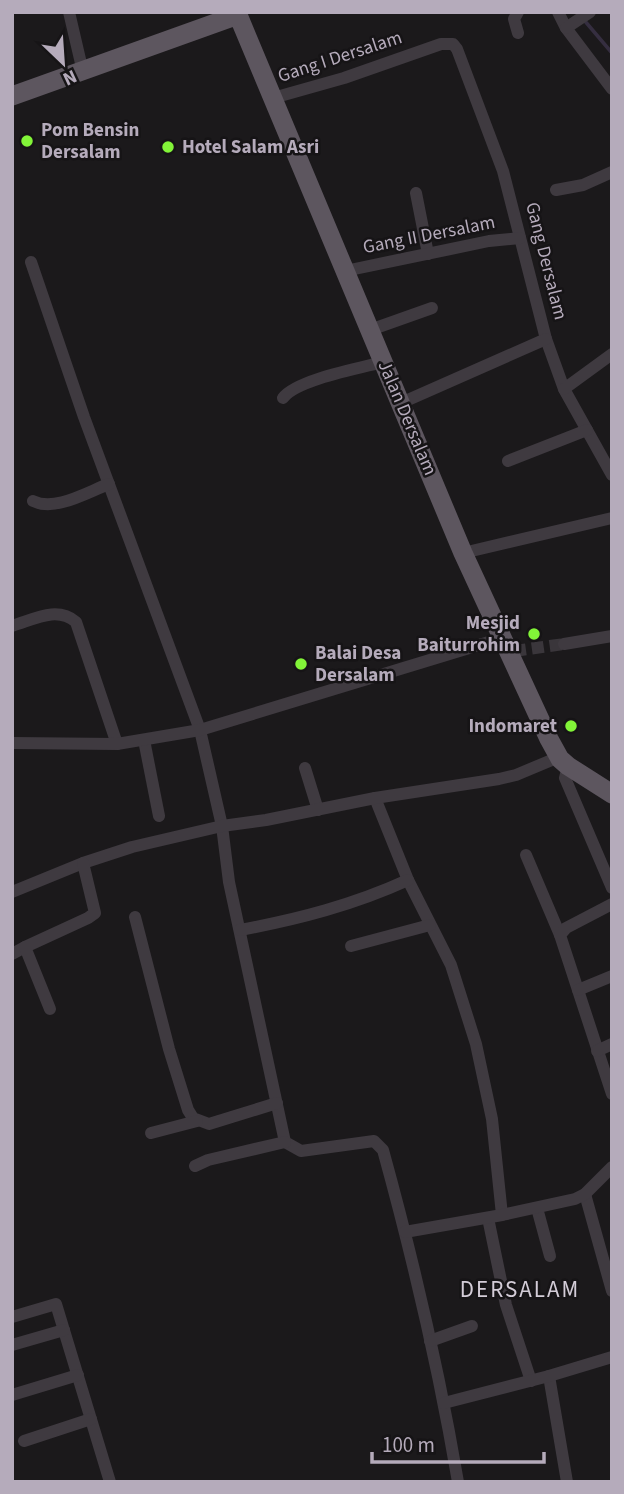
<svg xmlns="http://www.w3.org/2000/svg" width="624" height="1494" font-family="'Source Sans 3',sans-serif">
<rect width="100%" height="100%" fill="#1b191b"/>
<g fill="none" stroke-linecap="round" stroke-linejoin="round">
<polyline stroke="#352e40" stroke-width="3.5" points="584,20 612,53"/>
<polyline stroke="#3a363b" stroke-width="12" stroke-dasharray="12 6" stroke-linecap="butt" points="514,651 564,644"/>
<g stroke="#3f3a40" stroke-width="12">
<polyline points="69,12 83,72"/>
<polyline points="518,12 514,19 518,33"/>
<polyline points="558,12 566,28 612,89"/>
<polyline points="566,28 590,12"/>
<polyline points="273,98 344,78 441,44 453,44 457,49 503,171 546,339 564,389 612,475"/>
<polyline points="556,190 583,185 612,172"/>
<polyline points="416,193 428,254"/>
<path d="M31,262L84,417L200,730L222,826L229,882L285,1142L301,1151L374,1141L383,1150C413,1259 439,1370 458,1482"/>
<polyline points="345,271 489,241 520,238"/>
<polyline points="370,330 432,308"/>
<polyline points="564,389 612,354"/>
<path d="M283,398C296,380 360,368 383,362"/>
<polyline points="401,403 546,339"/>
<polyline points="508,461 587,430"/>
<path d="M33,501C55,512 87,492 109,484"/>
<polyline points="463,553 612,518"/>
<path d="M12,626C35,619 57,606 76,622L117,744"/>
<polyline points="564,644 612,636"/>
<polyline points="144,740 159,816"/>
<polyline points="12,743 117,744 200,730 502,638"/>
<polyline points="568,766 565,778 612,888"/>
<polyline points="305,768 318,810"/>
<polyline points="375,798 408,880 451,965 476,1044 492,1119 502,1215"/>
<polyline points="526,855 560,935"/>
<polyline points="12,892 83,863 132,847 222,826 266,820 375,798 499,779 516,775 559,757"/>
<polyline points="612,904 566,928 560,935 612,1094"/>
<polyline points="135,917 169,1049 188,1110 193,1118 209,1124 277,1103"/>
<path d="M240,930C299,919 353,905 408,880"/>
<polyline points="351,946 430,925"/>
<polyline points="12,954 25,947"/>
<polyline points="578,990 612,976"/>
<polyline points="50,1009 25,947 88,918 95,913 83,863"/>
<polyline points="597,1051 612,1044"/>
<polyline points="151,1133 197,1121"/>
<polyline points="195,1166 208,1160 285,1142"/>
<polyline points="585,1194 612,1291"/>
<polyline points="537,1208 550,1256"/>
<polyline points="488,1218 506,1305 531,1381"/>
<polyline points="405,1232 502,1215 575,1199 585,1194 612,1167"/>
<polyline points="12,1317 56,1304 110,1482"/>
<polyline points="430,1341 472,1326"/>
<polyline points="12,1345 64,1330"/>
<polyline points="549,1376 567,1482"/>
<polyline points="12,1395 78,1375"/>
<polyline points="444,1403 549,1376 612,1357"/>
<polyline points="24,1441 91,1419"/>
</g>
<polyline stroke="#5d565f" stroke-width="19" points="12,96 238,15 463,553 549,739 560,759 568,766 612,794"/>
</g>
<g fill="#82f438" stroke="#161416" stroke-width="2.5">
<circle cx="27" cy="141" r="7"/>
<circle cx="168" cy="147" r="7"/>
<circle cx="534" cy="634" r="7"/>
<circle cx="301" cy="664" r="7"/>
<circle cx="571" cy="726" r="7"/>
</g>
<g text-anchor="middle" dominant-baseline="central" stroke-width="5" stroke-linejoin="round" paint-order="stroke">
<g font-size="19" fill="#b5abbb" stroke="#161416">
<text transform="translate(340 57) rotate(-18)">Gang I Dersalam</text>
<text transform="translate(429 235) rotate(-11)">Gang II Dersalam</text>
<text transform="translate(546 261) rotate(76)">Gang Dersalam</text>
<text transform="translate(407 418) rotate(67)">Jalan Dersalam</text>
</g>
<g font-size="19" font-weight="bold" fill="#b5abbb" stroke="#161416" text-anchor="start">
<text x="41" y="130">Pom Bensin<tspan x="41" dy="22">Dersalam</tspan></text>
<text x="182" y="147">Hotel Salam Asri</text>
<text x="520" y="623" text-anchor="end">Mesjid<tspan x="520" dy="22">Baiturrohim</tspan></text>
<text x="315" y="653">Balai Desa<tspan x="315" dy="22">Dersalam</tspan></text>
<text x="557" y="726" text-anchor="end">Indomaret</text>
</g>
<g font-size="23" letter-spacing="2" fill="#d3ccd7" stroke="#161416">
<text x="520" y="1289">DERSALAM</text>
</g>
</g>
<rect width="624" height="1494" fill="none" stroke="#b5abbb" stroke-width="28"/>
<g transform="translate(63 63) rotate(155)" stroke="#161416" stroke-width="5" paint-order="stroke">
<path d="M0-5L12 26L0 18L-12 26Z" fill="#b5abbb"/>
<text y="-10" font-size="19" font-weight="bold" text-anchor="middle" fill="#b5abbb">N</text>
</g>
<path d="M372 1452v10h172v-10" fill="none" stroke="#b5abbb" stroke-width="3.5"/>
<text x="382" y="1452" font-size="21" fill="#b5abbb" stroke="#161416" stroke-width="5" paint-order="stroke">100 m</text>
</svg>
